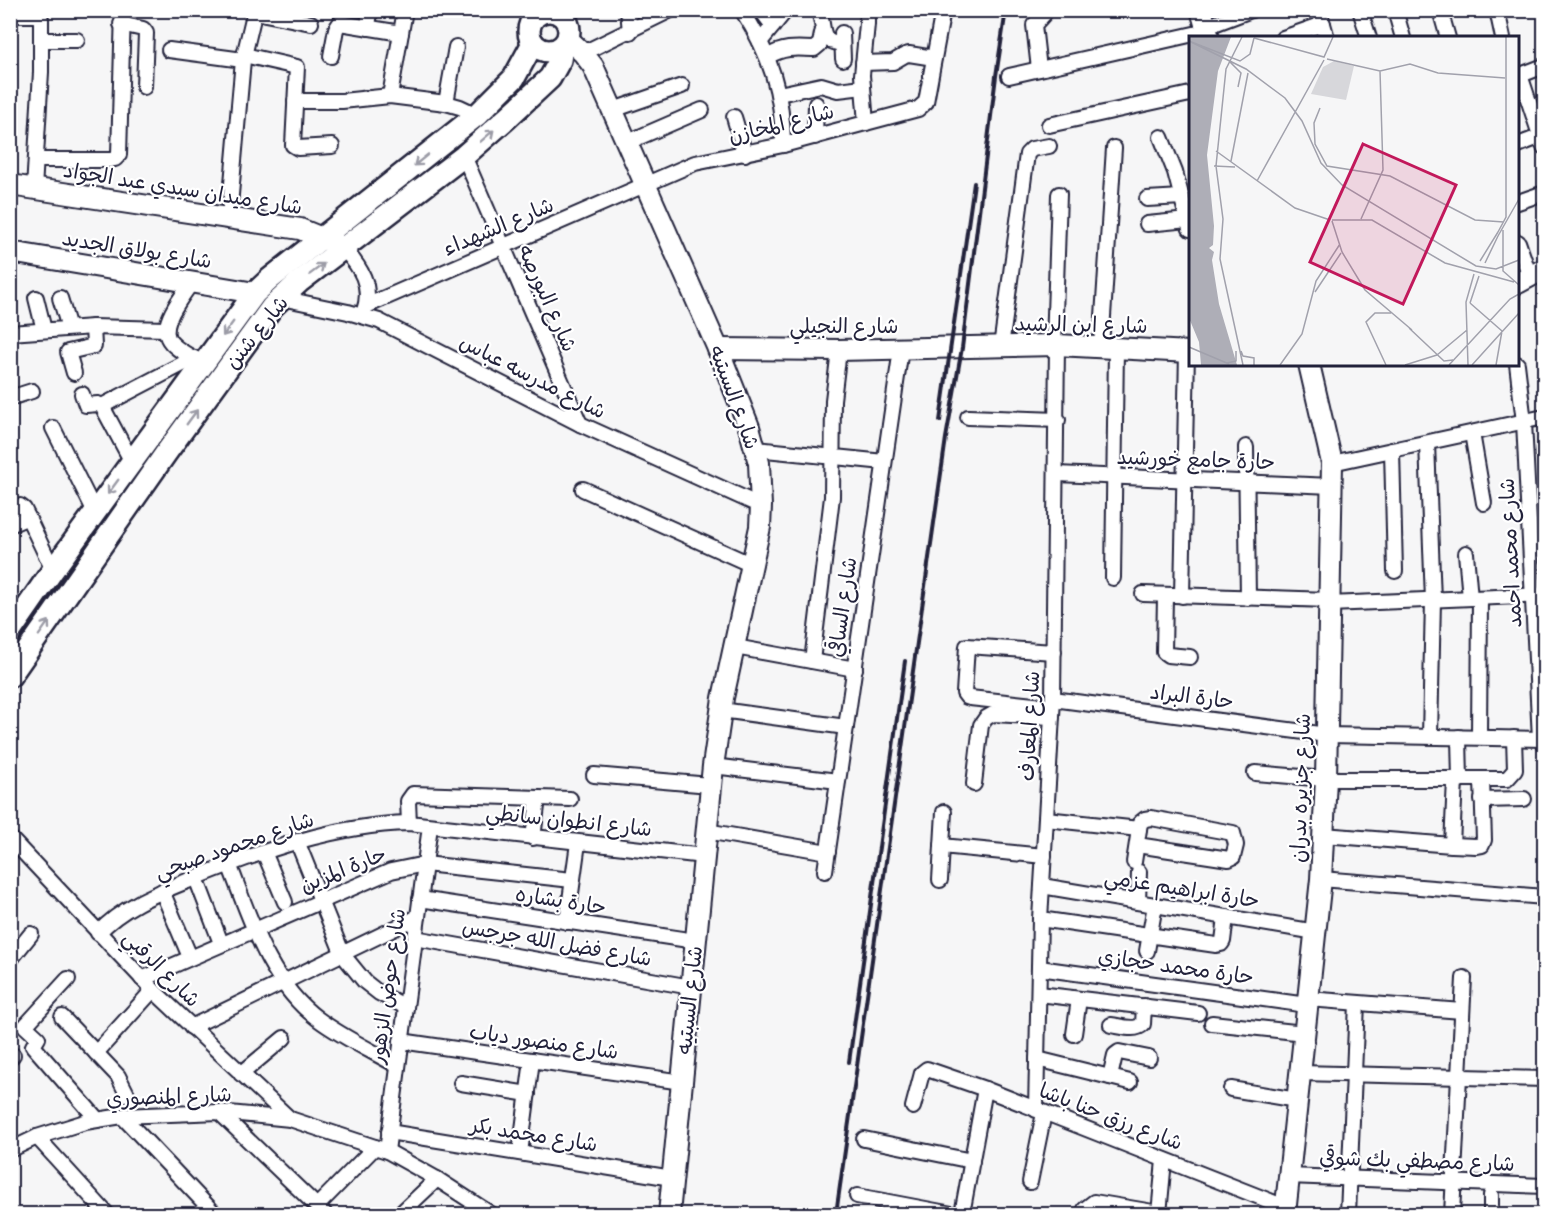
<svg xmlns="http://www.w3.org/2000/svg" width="1555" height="1225" font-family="Delius,'Playpen Sans Arabic',sans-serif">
<rect width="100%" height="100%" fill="#f6f6f7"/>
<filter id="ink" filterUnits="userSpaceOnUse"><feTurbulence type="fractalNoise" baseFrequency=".0167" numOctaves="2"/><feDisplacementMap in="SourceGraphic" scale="12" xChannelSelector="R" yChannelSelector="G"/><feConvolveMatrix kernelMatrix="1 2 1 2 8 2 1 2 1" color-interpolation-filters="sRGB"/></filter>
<g filter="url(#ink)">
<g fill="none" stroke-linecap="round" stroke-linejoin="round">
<defs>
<g id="street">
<polyline points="12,10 15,15 36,15 41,19 41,72 34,189"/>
<polyline points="628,10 630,32"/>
<path d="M742,10C770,54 783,93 783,145"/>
<polyline points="761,10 773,26"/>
<path d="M818,10C827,29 816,40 842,44"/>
<polyline points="1319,10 1327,38"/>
<polyline points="1360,10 1369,38"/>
<polyline points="1395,10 1403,38"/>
<polyline points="1440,10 1448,38"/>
<polyline points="1497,10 1503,38"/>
<polyline points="255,12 311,23"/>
<polyline points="121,24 143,29 146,33 144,87"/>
<polyline points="1206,27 1251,10"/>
<polyline points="368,28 370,10"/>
<polyline points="842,33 843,59"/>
<polyline points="1283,38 1323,24"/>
<polyline points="42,40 77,40"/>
<polyline points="760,42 786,10"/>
<polyline points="169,50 243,60"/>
<polyline points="583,53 671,10"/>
<polyline points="244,55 297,67 293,145 298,148 332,146"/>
<polyline points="331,56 336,29 340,23 401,33"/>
<path d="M767,57C783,47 795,48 814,49L820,44L822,33"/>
<polyline points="863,63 893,62 905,55 909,54 934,58"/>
<polyline points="1039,69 1034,25 1044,14 1044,10"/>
<polyline points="1520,75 1544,147"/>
<polyline points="1009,76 1207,31"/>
<polyline points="1518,76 1544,66"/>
<polyline points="779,94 821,85 838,90 863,87"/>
<polyline points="390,96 405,10"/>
<polyline points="295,101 342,101 390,96 446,103 460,107 477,115"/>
<polyline points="446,103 456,47"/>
<polyline points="613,110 682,86"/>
<polyline points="734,117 745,154"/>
<polyline points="866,123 862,75 867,24 867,10"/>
<polyline points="1049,125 1190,94"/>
<polyline points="815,137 816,104"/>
<polyline points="1161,137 1175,172 1190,229"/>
<polyline points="628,142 702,110"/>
<polyline points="1518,145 1544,135"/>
<polyline points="464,156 580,424"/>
<polyline points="36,160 110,160 115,159 119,155 123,10"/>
<polyline points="1147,199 1182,197"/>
<polyline points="1518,202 1544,193"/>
<polyline points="229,217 243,60 255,10"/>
<polyline points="1147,224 1188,220"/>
<polyline points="1518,242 1530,277"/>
<path d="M344,249C360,267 373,285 364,311"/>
<path d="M192,282C183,295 161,322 168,338C173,349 193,357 203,364"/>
<polyline points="36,298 44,330"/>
<polyline points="60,298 69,328"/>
<polyline points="281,298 348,312 379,321 580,424 761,506"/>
<polyline points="366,306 695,163 783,145 918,109 926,102 943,10"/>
<polyline points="10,333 93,327 166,329"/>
<polyline points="1054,345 1059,194"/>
<polyline points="1001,347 1027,154 1032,149 1049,146"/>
<polyline points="1101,347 1114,148"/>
<polyline points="1517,364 1524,422 1540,739"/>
<polyline points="74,373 68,352 94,346 93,327"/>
<polyline points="82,394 86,405 98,404 102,406 132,462"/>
<polyline points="10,398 32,391"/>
<polyline points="102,406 194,358"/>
<polyline points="968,417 1058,420"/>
<polyline points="53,428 95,512"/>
<polyline points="1472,433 1484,503"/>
<polyline points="1427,443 1433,600 1430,736"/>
<polyline points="1246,447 1248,598"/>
<polyline points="756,449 884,462"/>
<polyline points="1392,450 1395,571"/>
<polyline points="1332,463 1544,417"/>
<polyline points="1057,474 1332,486"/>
<polyline points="583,489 752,565"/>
<polyline points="10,508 20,506 24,509 53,570"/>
<polyline points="12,524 28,517"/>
<polyline points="1466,553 1470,598"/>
<polyline points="1113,578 1116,348"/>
<polyline points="1143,594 1329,600"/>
<polyline points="1165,595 1164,652 1168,655 1190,657"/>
<polyline points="1182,596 1187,352"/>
<polyline points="1329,604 1544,595"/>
<polyline points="735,647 855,669"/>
<polyline points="812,661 832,497 833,400 839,350"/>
<polyline points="1053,699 1327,735 1544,739"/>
<polyline points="1052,707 970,698 967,697 964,693 967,646 1054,652"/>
<polyline points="721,710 846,727"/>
<polyline points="1459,737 1460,780"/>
<polyline points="1479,737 1480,598"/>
<polyline points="713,766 838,781"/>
<polyline points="1255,773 1326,779 1507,779 1515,770 1514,738"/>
<polyline points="594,775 710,785"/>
<polyline points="974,784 981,725 986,718 993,714 1052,717"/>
<polyline points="1482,800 1524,799"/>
<polyline points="1046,819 1139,829"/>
<polyline points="409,823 408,801 413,794 570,799"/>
<polyline points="706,831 828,852"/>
<polyline points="1323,835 1452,845 1455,780"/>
<polyline points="10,838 153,990 290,1119"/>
<polyline points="533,838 538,798"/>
<polyline points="297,841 343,955 365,982 379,993 406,1007"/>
<polyline points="1452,845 1476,846 1482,845 1484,840 1482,780"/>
<polyline points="942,846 1044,856"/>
<polyline points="264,852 285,902"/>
<polyline points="1134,862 1140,823 1145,819 1151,818 1233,833 1236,845 1233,857 1229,859 1137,845"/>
<path d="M229,864C250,918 269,983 318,1019C342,1037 372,1051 398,1066"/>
<polyline points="825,871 901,349"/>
<polyline points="196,878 221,943"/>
<polyline points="1321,879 1544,897"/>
<polyline points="940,880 944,812"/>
<polyline points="1042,886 1316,932"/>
<polyline points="162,891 190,957"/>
<polyline points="420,899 695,941"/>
<polyline points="1138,902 1139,872"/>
<polyline points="1040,919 1216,945 1221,944 1223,941 1226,917"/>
<polyline points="567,922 578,843"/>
<path d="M98,933C125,904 161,892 197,877C264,850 336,825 409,823L704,856"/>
<polyline points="415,938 691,987"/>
<polyline points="1147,951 1155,905"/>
<polyline points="10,960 31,934"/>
<polyline points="1039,968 1307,1005"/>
<polyline points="68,979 25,1026 38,1038 33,1046 97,1119"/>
<polyline points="142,979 391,871 425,864 572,880"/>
<polyline points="1039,994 1198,1013"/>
<polyline points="1308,999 1462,1011"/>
<polyline points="62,1017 118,1076 127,1094"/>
<polyline points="1212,1023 1304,1033"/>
<path d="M1111,1025C1121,1026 1135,1032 1143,1024L1144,1006"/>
<polyline points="191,1027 418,917"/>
<polyline points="1074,1034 1079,999"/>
<polyline points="401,1041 682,1082"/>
<polyline points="96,1053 153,990"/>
<polyline points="10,1058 13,1055"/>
<polyline points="1037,1059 1130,1082"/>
<polyline points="1300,1073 1544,1079"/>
<polyline points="241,1074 284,1038"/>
<polyline points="1110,1077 1115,1055 1119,1052 1149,1058"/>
<polyline points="461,1083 528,1094"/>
<polyline points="1231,1089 1297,1100"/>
<polyline points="913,1107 922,1073 927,1069 985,1089 1285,1207"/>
<polyline points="1036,1110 1040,919 1053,699 1057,345"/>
<polyline points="219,1112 325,1214"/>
<polyline points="122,1116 215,1214"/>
<polyline points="389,1132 672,1178"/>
<polyline points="37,1137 107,1214"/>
<polyline points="864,1139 972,1161"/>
<polyline points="10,1150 37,1137 85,1122 122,1116 219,1112 290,1119 387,1151 437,1179 491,1214"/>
<polyline points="387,1151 430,826"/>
<polyline points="520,1153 532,1060"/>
<polyline points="1288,1176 1544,1186"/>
<polyline points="1030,1182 1044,1113"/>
<polyline points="1491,1195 1491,1214"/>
<polyline points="857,1196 952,1214"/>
<polyline points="317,1206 375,1147"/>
<polyline points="400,1214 437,1179"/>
<polyline points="962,1214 985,1089"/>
<polyline points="1084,1214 1085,1209 1094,1202 1159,1213"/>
<polyline points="1159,1214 1164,1160"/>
<polyline points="1348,1214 1357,1003"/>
<polyline points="1452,1214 1464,978"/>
</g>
<g id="secondary">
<polyline points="1201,10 1209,38"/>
<polyline points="568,39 583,53 593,66 718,349 749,427 759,463 761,506 760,527 723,698 713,766 669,1214"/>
<polyline points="10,185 300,229 334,243"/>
<polyline points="10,252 255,293"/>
<polyline points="1518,283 1544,269"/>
<polyline points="718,349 839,350 1057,345 1190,352"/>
<polyline points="1285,1214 1321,879 1326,779 1332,463 1309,364"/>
</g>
<g id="primary">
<circle cx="549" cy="31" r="20"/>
<polyline points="10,632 53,570 255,293 270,279 477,115 514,78 533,43"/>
<polyline points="10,676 166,453 272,307 299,282 464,156 506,119 550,78 560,60 562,47"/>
</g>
</defs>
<use href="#street" stroke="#22223b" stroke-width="18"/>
<use href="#secondary" stroke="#22223b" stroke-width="24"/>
<use href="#primary" stroke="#22223b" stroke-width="26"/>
<use href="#street" stroke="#fff" stroke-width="14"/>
<use href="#secondary" stroke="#fff" stroke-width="20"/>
<use href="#primary" stroke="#fff" stroke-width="21"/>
<g stroke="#22223b" stroke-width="4">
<polyline points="940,421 974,183"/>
<polyline points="849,1062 905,661"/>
<polyline points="836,1214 946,438 962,348 996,76 1006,10"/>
</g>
</g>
<defs><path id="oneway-shaft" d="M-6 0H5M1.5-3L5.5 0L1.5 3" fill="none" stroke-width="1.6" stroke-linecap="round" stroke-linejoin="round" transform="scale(1.5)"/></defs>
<g stroke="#9c9ca7">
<use href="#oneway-shaft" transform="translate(487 136) rotate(-41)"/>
<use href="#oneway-shaft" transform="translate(421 160) rotate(141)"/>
<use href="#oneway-shaft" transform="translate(317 269) rotate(-37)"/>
<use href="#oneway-shaft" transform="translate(228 329) rotate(126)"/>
<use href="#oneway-shaft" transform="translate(192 417) rotate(-54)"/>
<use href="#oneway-shaft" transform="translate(113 487) rotate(126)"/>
<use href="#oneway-shaft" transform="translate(44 628) rotate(-55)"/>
</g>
</g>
<g text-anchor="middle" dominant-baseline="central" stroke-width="4.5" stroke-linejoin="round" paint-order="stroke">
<g font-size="21" fill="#22223b" stroke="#fff">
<text transform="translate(781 123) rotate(-14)">شارع المخازن</text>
<text transform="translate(183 188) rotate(9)">شارع ميدان سيدي عبد الجواد</text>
<text transform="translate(498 226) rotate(-23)">شارع الشهداء</text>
<text transform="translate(137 249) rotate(9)">شارع بولاق الجديد</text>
<text transform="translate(548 298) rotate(66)">شارع البورصه</text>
<text transform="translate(1081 324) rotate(1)">شارع ابن الرشيد</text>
<text x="844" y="325">شارع النجيلي</text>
<text transform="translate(256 332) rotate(-51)">شارع شنن</text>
<text transform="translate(533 376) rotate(27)">شارع مدرسه عباس</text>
<text transform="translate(735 397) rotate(70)">شارع السبتيه</text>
<text transform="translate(1196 459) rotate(2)">حارة جامع خورشيد</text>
<text transform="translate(1510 553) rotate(-93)">شارع محمد احمد</text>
<text transform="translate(842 607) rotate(-82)">شارع الساقي</text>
<text transform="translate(1192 696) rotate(7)">حارة البراد</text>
<text transform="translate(1029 726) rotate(-87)">شارع المعارف</text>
<text transform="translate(1300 788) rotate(-88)">شارع جزيره بدران</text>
<text transform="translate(569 820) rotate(6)">شارع انطوان سانطي</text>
<text transform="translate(234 845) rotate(-19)">شارع محمود صبحي</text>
<text transform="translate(343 869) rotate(-22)">حارة المزين</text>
<text transform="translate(1182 888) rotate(9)">حارة ابراهيم عزمي</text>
<text transform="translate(561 900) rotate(9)">حارة بشاره</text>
<text transform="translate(557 942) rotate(10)">شارع فضل الله جرجس</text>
<text transform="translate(1176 966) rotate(8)">حارة محمد حجازي</text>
<text transform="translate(162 968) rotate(45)">شارع الرقبي</text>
<text transform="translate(387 986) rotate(-82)">شارع حوض الزهور</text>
<text transform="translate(689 1000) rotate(-84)">شارع السبتيه</text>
<text transform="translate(544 1041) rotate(8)">شارع منصور دياب</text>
<text transform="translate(169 1096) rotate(-2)">شارع المنصوري</text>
<text transform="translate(1111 1116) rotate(21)">شارع رزق حنا باشا</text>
<text transform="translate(534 1134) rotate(9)">شارع محمد بكر</text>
<text transform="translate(1417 1160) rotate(2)">شارع مصطفي بك شوقي</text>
</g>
</g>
<g transform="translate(1189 36)">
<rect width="330" height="330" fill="#f6f6f7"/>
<path d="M145,25L165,30L157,64L122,58L134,31Z" fill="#d7d7db"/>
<path d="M0,1H42L29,35L18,119L25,190L24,209L20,212L25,216L23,224L30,268L48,329H12L10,306L0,282Z" fill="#aeaeb7"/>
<path fill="none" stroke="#a1a1ac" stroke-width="1.5" d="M53,1L37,33L27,130L34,183L31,223L54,329M65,2L135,21L144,1M0,5L51,25L61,18L65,2M0,5L57,33L96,62L113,85L132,127L153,149L287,230L307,233L330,224M138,23L191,35L221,28L249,37L316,42M40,25L52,37L49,51M131,72L125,87L126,108L138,130L201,140L286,184L315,186M27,115L106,172L141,184M42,125L59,37M25,130L46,131M68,145L135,24M172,183L194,134L191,35M143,184H183L256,227L325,246M143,185L153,216L176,254L223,294M314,194V235L330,249M309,196L317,181V1M309,200L330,163M291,225L309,196M296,227L309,200M126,256L152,217M281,267L290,240M281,267L313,295M220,292L255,325L264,324M0,311L40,328M52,315L54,320L65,322V329M248,319L278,294M38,327L47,325V315M91,329L113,298L127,245L151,208M197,329L177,286L186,277H202M216,329L248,319M260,329L321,263L330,258M279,329L277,266L285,238M283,329L330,277M307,329L313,295"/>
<path fill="#c2185b" fill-opacity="0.15" stroke="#c2185b" stroke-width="3" d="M174,108L267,149L214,268L121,226Z"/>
<rect width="330" height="330" fill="none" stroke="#22223b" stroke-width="3"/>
</g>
<rect width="1555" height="1225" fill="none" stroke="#fff" stroke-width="36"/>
<rect x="18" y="18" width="1519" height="1189" fill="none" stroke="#22223b" stroke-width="2" filter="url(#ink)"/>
</svg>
